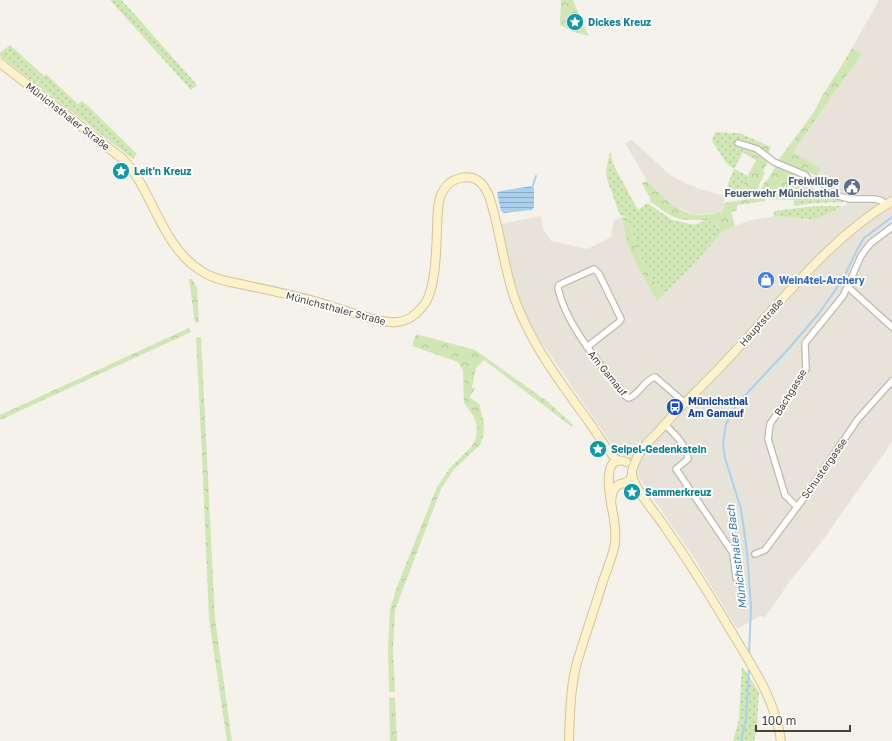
<svg xmlns="http://www.w3.org/2000/svg" width="892" height="741" font-family="'Golos Text',sans-serif">
<defs>
<pattern id="grass-dots" width="8" height="8" patternUnits="userSpaceOnUse"><rect width="8" height="8" fill="#d0e7b5"/><path d="M2 2h.1M6 6h.1" fill="none" stroke="#b4c79c" stroke-width="1.8" stroke-linecap="round"/></pattern>
<pattern id="forest-crowns" width="20" height="18" patternUnits="userSpaceOnUse"><rect width="20" height="18" fill="#d0e7b5"/><path d="M2 6a3 3 0 1 1 6 0M12 15a3 3 0 1 1 6 0" fill="none" stroke="#b4c79c"/></pattern>
<pattern id="water-rules" width="6" height="5" patternUnits="userSpaceOnUse"><rect width="6" height="5" fill="#a9d1ee"/><path d="M0 2.5h6" fill="none" stroke="#8cabc2"/></pattern>
</defs>
<rect width="100%" height="100%" fill="#f4f2ea"/>
<g fill="#e8e3d8">
<polygon points="879,0 892,0 892,442 823,540 790,581 765,617 760,616 737,629 696,561 638,476 637,469 628,457 619,455 527,321 513,280 501,224 541,216 543,229 551,241 587,249 611,237 614,220 622,217 625,226 625,231 657,301 693,265 722,232 747,221 782,215 805,220 827,215 847,204 842,196 828,192 813,183 819,168 793,152 837,89 862,54 852,48"/>
<polygon points="632,140 670,175 685,183 700,189 725,196 723,212 695,215 677,207 662,196 647,181 625,143"/>
</g>
<g fill="url(#grass-dots)">
<polygon points="110,0 121,0 129,8 197,85 191,90"/>
<polygon points="10,45 44,76 46,74 78,104 82,101 88,106 137,154 133,159 0,56 0,53"/>
<polygon points="715,132 731,133 739,133 751,138 734,169 748,176 737,197 725,196 729,181 734,169 727,164 712,141"/>
<polygon points="610,152 614,166 638,210 647,203 672,220 695,225 706,220 714,222 722,232 693,265 664,294 660,292 639,253 626,216 620,215 607,179 606,171"/>
<polygon points="795,181 828,196 845,200 843,202 816,203 794,206"/>
<path d="M816,206H842C831,213 817,221 803,219C793,218 784,215 774,217V211Z"/>
<polygon points="742,666 759,692 757,727 754,741 733,741 739,719"/>
</g>
<g fill="url(#forest-crowns)">
<polygon points="561,0 573,0 582,23 589,36 574,32 560,25"/>
<polygon points="852,48 862,54 837,89 793,152 820,168 817,175 804,172 777,162 814,112 822,96 839,70"/>
<polygon points="751,138 771,147 766,158 768,162 763,171 765,173 756,191 737,197 756,160 743,153"/>
<path d="M776,166L795,172L794,200L766,199L765,201L737,205V210L731,212L735,226L722,232C720,229 717,224 714,222C710,219 688,221 680,219C669,216 659,208 650,201L651,200L642,183L647,181C660,194 676,211 695,215C703,216 715,213 723,212L724,203L749,199L758,195L764,183L768,179Z"/>
<path d="M626,216L639,253L660,292L664,294L657,301C648,283 636,265 629,247C625,237 625,227 622,217Z"/>
<polygon points="189,279 192,279 197,288 199,322 195,323"/>
<polygon points="189,328 191,332 0,420 0,415"/>
<polygon points="416,334 475,350 547,401 573,425 572,427 484,360 476,368 472,387 475,389 469,397 479,404 484,423 483,437 480,445 454,469 441,489 395,610 393,647 395,692 389,692 388,648 390,610 396,589 437,487 450,468 472,446 476,438 477,427 474,417 464,403 463,371 458,362 412,346"/>
<polygon points="201,337 215,619 232,741 227,741 209,619 202,455 196,338"/>
<polygon points="389,698 395,698 397,741 390,741"/>
</g>
<polygon fill="url(#water-rules)" points="532,186 534,188 534,207 532,210 504,213 501,211 497,193 500,191"/>
<g fill="none" stroke-linecap="round" stroke-linejoin="round">
<g stroke="#a9d1ee" stroke-width="2">
<polyline points="532,188 536,176"/>
<polyline points="749,655 751,607 747,552 741,509 725,458 723,444 726,424 737,404 791,346 820,312 843,279 857,250 864,238 892,217"/>
<polyline points="741,741 746,719 749,668"/>
</g>
<defs>
<g id="street">
<polyline points="738,143 757,149 774,162 805,175 814,186 823,192 850,199 875,199 882,201 885,205"/>
<polyline points="848,287 892,327"/>
<path d="M587,347L619,322L621,319L599,274L594,269L563,283L559,285L558,288C566,326 602,366 625,396L629,398C640,394 644,380 655,377L685,403"/>
<path d="M664,424C673,432 688,447 688,459L676,469L733,553L736,578"/>
<polyline points="797,507 785,495 768,439 770,424 790,395 806,369 805,343 843,296 850,281 861,256 866,249 871,243 892,227"/>
<polyline points="755,554 765,550 806,495 858,419 892,381"/>
</g>
<g id="secondary">
<path d="M0,63L124,160C154,193 162,248 203,272C210,277 218,279 226,281C258,288 290,294 321,303C340,308 379,324 397,322C410,321 419,312 426,302C438,281 436,234 438,209C439,203 439,196 443,191C450,178 470,172 481,183C485,187 487,192 489,196C500,229 503,264 514,297C530,343 561,383 589,422C598,435 607,451 618,461"/>
<path d="M632,476C639,496 656,513 667,530C691,565 713,600 734,636C754,669 776,702 781,741"/>
<path d="M611,505C611,498 612,487 620,484C624,483 627,484 630,479C633,476 632,474 632,471C633,466 637,458 639,454C644,445 652,438 659,431C679,407 703,386 724,363C777,308 826,240 892,201"/>
<path d="M569,741C570,714 570,686 578,659C586,633 595,607 603,581C607,569 613,556 615,543C616,535 615,526 614,519C612,507 598,451 626,462"/>
</g>
</defs>
<use href="#street" stroke="#c0b9ad" stroke-width="8"/>
<use href="#secondary" stroke="#d3c59b" stroke-width="10"/>
<use href="#street" stroke="#fff" stroke-width="5.5"/>
<use href="#secondary" stroke="#fdf2cc" stroke-width="8"/>
</g>
<defs>
<symbol id="sight-disc" viewBox="-11 -11 22 22"><circle r="9.5" fill="#0f9aa8" stroke="#fff"/><path d="M0-6L1.8-2.2L6-1.7L2.9 1.2L3.7 5.4L0 3.3L-3.7 5.4L-2.9 1.2L-6-1.7L-1.8-2.2Z" fill="#fff"/></symbol>
<symbol id="civic-disc" viewBox="-11 -11 22 22"><circle r="9.5" fill="#5c6f8a" stroke="#fff"/><path d="M-.6-6.5H3V-4.5H.6V-3L4-1V1h2V6H-6V1h2V-1L-.6-3ZM-1.2 2.5V6h2.4V2.5Z" fill="#fff"/></symbol>
<symbol id="shop-disc" viewBox="-11 -11 22 22"><circle r="9.5" fill="#3f7fe0" stroke="#fff"/><path d="M-5-2.5h2.3a2.7 3.5 0 0 1 5.4 0H5L5.5 6h-11ZM-1.5-2.5h3a1.5 2.3 0 0 0-3 0Z" fill="#fff"/></symbol>
<symbol id="bus-disc" viewBox="-11 -11 22 22"><circle r="9.5" fill="#1a4fb4" stroke="#fff"/><path d="M-5-6H5V4H4V6H2V4H-2V6H-4V4H-5ZM-3.5-4V0h7V-4ZM-3.5 1.2v1.5H-2V1.2ZM2 1.2v1.5H3.5V1.2Z" fill="#fff"/></symbol>
</defs>
<g fill-rule="evenodd">
<use href="#sight-disc" x="565" y="12" width="20" height="20"/>
<use href="#sight-disc" x="111" y="161" width="20" height="20"/>
<use href="#civic-disc" x="842" y="177" width="20" height="20"/>
<use href="#shop-disc" x="756" y="270" width="20" height="20"/>
<use href="#bus-disc" x="665" y="397" width="20" height="20"/>
<use href="#sight-disc" x="588" y="439" width="20" height="20"/>
<use href="#sight-disc" x="622" y="482" width="20" height="20"/>
</g>
<g text-anchor="middle" dominant-baseline="central" stroke-width="3.5" stroke-linejoin="round" paint-order="stroke">
<g font-size="10" font-weight="bold" fill="#0d838f" stroke="#fff" text-anchor="start">
<text x="588" y="22">Dickes Kreuz</text>
<text x="134" y="171">Leit'n Kreuz</text>
<text x="611" y="449">Seipel-Gedenkstein</text>
<text x="645" y="492">Sammerkreuz</text>
</g>
<g font-size="10" fill="#484238" stroke="#fff">
<text transform="translate(68 116) rotate(38)">Münichsthaler Straße</text>
<text transform="translate(336 308) rotate(15)">Münichsthaler Straße</text>
<text transform="translate(761 322) rotate(-48)">Hauptstraße</text>
<text transform="translate(608 373) rotate(51)">Am Gamauf</text>
<text transform="translate(790 392) rotate(-59)">Bachgasse</text>
<text transform="translate(824 468) rotate(-55)">Schustergasse</text>
</g>
<g font-size="10" font-weight="bold" fill="#4e5e75" stroke="#fff" text-anchor="end">
<text x="839" y="181">Freiwillige<tspan x="839" dy="12">Feuerwehr Münichsthal</tspan></text>
</g>
<g font-size="10" font-weight="bold" fill="#366cbe" stroke="#fff" text-anchor="start">
<text x="779" y="280">Wein4tel-Archery</text>
</g>
<g font-size="10" font-weight="bold" fill="#164399" stroke="#fff" text-anchor="start">
<text x="688" y="401">Münichsthal<tspan x="688" dy="12">Am Gamauf</tspan></text>
</g>
<g font-size="11" font-style="italic" fill="#347bb2" stroke="#fff">
<text transform="translate(736 557) rotate(-97)">Münichsthaler Bach</text>
</g>
</g>
<path d="M756 725v6h94v-6" fill="none" stroke="#484238" stroke-width="2"/>
<text x="762" y="725" font-size="12" fill="#484238" stroke="#ffffff" stroke-width="3" paint-order="stroke">100 m</text>
</svg>
